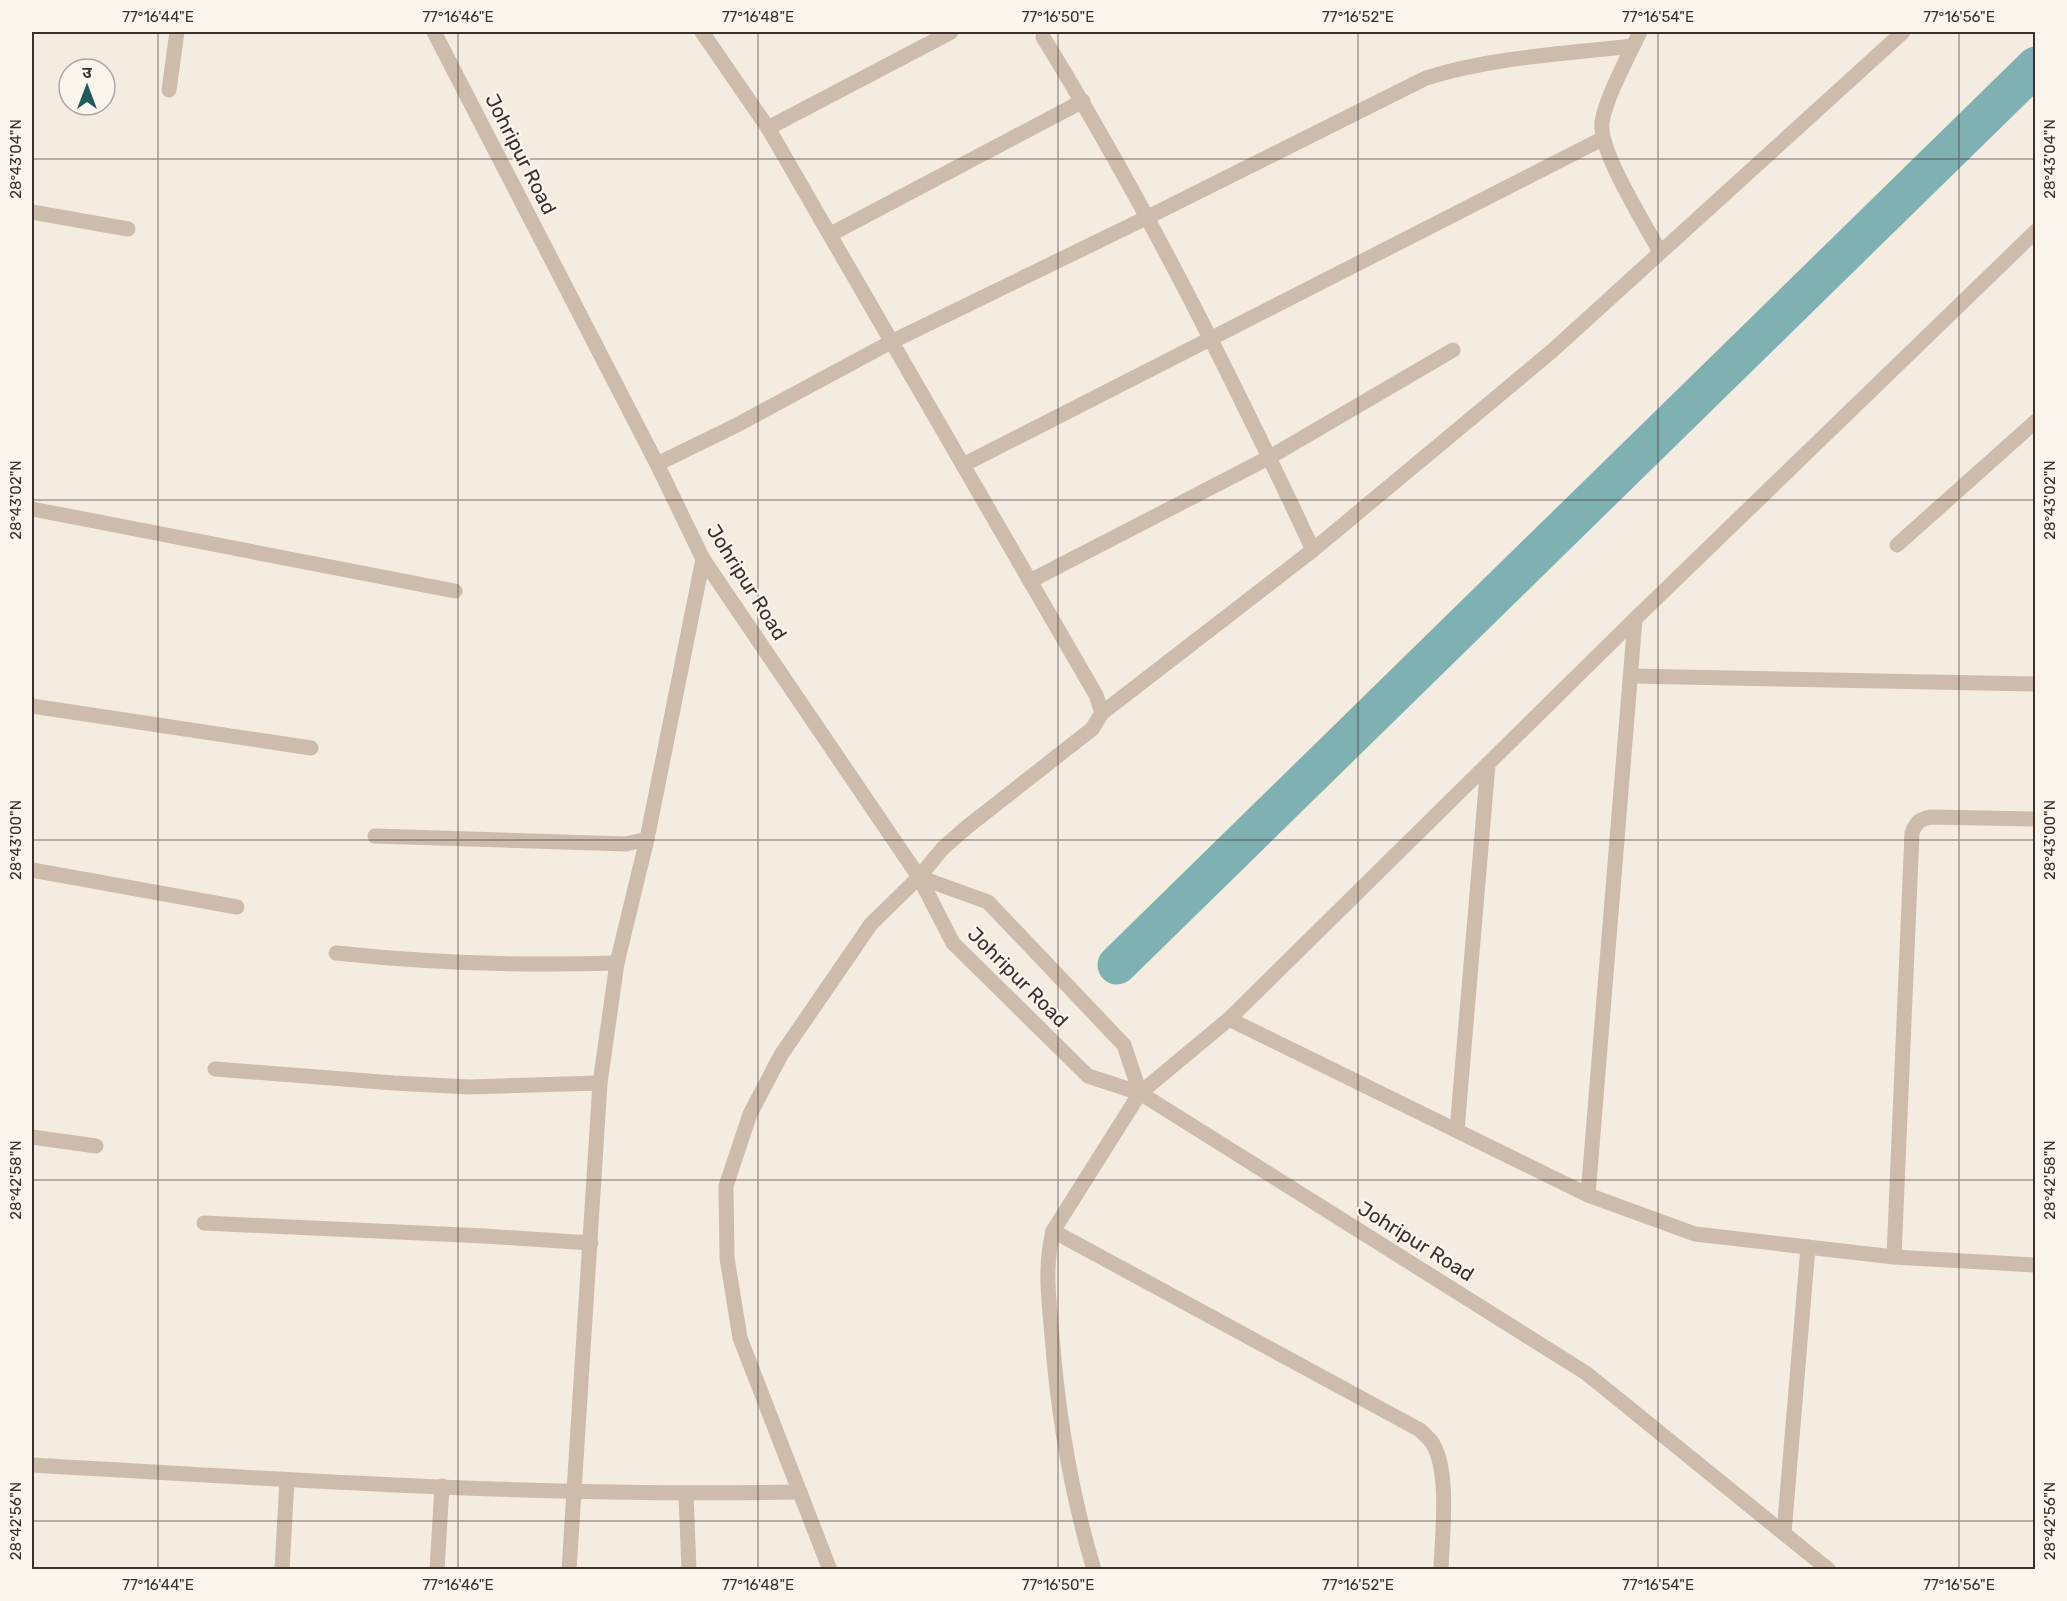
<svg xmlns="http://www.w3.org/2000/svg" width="2067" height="1601" font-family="Rubik,'Noto Sans Devanagari',sans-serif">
<rect width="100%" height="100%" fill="#f4ebe1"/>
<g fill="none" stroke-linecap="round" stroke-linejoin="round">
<polyline stroke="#7fb0b2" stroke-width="39" points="1117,965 2036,66"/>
<g stroke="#cdbbac" stroke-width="15">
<polyline points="434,32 657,464 703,559 919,877 953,943 1088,1076 1140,1093 1586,1373 1829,1570"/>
<polyline points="702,32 768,128 1096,695 1102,713"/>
<path d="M1640,32C1629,55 1606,97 1602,122C1598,150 1645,224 1660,252"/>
<path d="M1043,37C1144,201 1231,375 1313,550"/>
<polyline points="169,90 177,32"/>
<polyline points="768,128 951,32"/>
<polyline points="32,212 128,229"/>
<polyline points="831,234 1083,101"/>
<path d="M657,464L735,426L891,342L1148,217L1426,78C1493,57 1564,54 1633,46"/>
<polyline points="963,465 1602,139"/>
<polyline points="32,509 455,591"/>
<polyline points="1897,545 2036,421"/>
<polyline points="1030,581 1270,457 1453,350"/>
<polyline points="1631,676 2036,684"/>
<polyline points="32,706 311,748"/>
<polyline points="375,836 626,844 647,839"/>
<polyline points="32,870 237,907"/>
<polyline points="919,877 988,902 1124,1045 1140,1093"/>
<path d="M336,953C430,963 523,966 617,963"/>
<polyline points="1229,1019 1588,1195 1695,1234 1894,1257 2036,1265"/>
<polyline points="215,1069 394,1083 469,1087 600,1083"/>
<polyline points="1457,1130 1488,764"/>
<polyline points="32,1137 96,1146"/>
<polyline points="1588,1195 1635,619"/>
<polyline points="204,1223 484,1236 591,1243"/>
<path d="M1053,1231L1420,1430C1424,1434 1430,1439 1433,1444C1450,1474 1442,1535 1441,1570"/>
<path d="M1894,1257L1912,833C1916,822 1920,819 1931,817L2036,819"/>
<path d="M32,1465C287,1480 544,1497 800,1492"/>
<polyline points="686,1494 689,1570"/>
<polyline points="1784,1533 1808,1247"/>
<polyline points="282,1570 287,1480"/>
<polyline points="437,1570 442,1486"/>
<polyline points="569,1570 600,1083 617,963 647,839 703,559"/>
<polyline points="830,1570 740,1338 727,1258 726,1186 750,1114 781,1055 871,924 919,877 943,848 967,827 1092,729 1102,713 1313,550 1552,351 1903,32"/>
<path d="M1094,1570C1071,1493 1058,1415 1052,1336C1049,1299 1044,1268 1053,1231L1140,1093L1229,1019L1635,619L2036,231"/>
</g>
</g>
<path fill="none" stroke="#3b302b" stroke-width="1.5" stroke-opacity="0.45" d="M158,32V1570M458,32V1570M758,32V1570M1058,32V1570M1358,32V1570M1658,32V1570M1959,32V1570M32,159H2036M32,500H2036M32,840H2036M32,1180H2036M32,1521H2036"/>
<g text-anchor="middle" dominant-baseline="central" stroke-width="4.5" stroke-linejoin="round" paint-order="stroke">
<g font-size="20" fill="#3b302b" stroke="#fbf5ee">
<text transform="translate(521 154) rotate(63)">Johripur Road</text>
<text transform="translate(747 582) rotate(58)">Johripur Road</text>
<text transform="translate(1018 977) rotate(45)">Johripur Road</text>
<text transform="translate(1416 1241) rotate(32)">Johripur Road</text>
</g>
</g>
<rect width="2067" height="1601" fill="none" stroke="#fbf5ee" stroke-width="66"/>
<g transform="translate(87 87)"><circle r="28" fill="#fbf5ee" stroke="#aea6a0" stroke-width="1.5"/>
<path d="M0-4.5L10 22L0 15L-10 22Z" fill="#1f5a5e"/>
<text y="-9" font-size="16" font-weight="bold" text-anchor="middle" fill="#3b302b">उ</text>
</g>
<rect x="33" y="33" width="2001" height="1535" fill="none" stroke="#3b302b" stroke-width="2"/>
<g font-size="15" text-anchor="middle" fill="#3b302b">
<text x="158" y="22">77°16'44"E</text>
<text x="458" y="22">77°16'46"E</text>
<text x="758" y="22">77°16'48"E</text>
<text x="1058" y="22">77°16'50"E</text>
<text x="1358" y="22">77°16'52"E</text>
<text x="1658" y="22">77°16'54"E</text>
<text x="1959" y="22">77°16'56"E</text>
<text transform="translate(16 159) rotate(-90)" y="5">28°43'04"N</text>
<text transform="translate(2050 159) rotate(-90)" y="5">28°43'04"N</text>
<text transform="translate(16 500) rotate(-90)" y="5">28°43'02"N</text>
<text transform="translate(2050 500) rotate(-90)" y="5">28°43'02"N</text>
<text transform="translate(16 840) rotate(-90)" y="5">28°43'00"N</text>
<text transform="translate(2050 840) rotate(-90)" y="5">28°43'00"N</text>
<text transform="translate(16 1180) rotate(-90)" y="5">28°42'58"N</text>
<text transform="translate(2050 1180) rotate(-90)" y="5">28°42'58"N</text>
<text transform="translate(16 1521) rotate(-90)" y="5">28°42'56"N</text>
<text transform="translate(2050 1521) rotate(-90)" y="5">28°42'56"N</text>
<text x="158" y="1590">77°16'44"E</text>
<text x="458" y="1590">77°16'46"E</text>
<text x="758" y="1590">77°16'48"E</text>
<text x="1058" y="1590">77°16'50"E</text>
<text x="1358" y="1590">77°16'52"E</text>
<text x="1658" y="1590">77°16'54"E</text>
<text x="1959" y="1590">77°16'56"E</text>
</g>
</svg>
